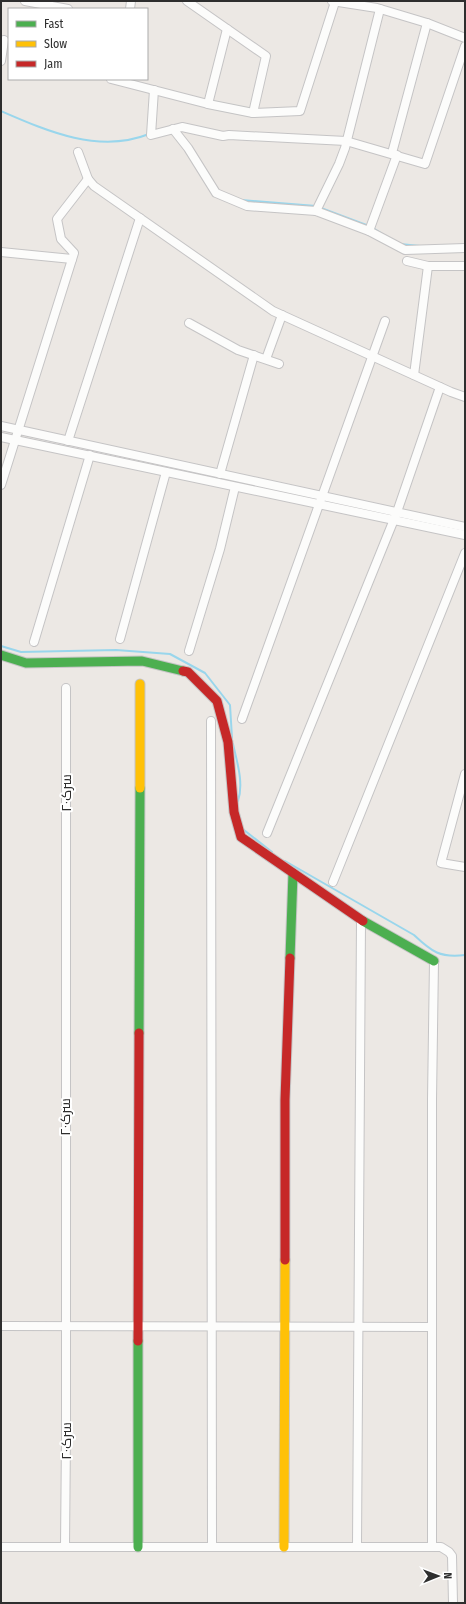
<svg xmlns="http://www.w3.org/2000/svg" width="466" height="1604" font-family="'Fira Sans Condensed',Cairo,sans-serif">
<rect width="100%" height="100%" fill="#ece8e4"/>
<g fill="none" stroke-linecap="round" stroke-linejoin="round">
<g stroke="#99d6ec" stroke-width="2">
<path d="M1,111C47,131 99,154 149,134"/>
<polyline points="241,200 316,206"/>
<polyline points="321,208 369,226"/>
<polyline points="373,228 384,235"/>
<polyline points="400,244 420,246"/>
<polyline points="1,646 21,652 116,650 170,654 205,673 230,705 232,738"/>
<path d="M233,744C237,762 244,783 238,801"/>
<polyline points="244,830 272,852"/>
<path d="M285,861L414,935C432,952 440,958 465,955"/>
</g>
<defs>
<g id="street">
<polyline points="25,1 68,9"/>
<polyline points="187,1 266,56 253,113"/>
<polyline points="332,1 377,8 427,23 465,38"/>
<polyline points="130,9 131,1"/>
<polyline points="1,61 4,40"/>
<polyline points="111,79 208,104 253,113 300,111 335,2"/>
<polyline points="154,90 151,135 182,127 223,136 229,135 346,141 425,164 465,46"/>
<polyline points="208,104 227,29"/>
<polyline points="173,129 188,148 216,193 247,206 316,211 369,231 405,250 465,248"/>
<polyline points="78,152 88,179 94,186 273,311 451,392 465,397"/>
<polyline points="392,153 427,23"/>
<polyline points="316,211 339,164 345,148 380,9"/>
<polyline points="369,231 397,155"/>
<polyline points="1,252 72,259"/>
<polyline points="407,261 428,266 465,266"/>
<polyline points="189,323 238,350 279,364"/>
<polyline points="266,359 282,315"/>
<polyline points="414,375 428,266"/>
<polyline points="1,426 465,527"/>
<polyline points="1,437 465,535"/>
<polyline points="68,441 140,218"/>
<polyline points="220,474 254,355"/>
<polyline points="1,485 74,253 61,239 57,219 88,179"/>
<polyline points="120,639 166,472"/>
<polyline points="34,642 90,455"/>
<polyline points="189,651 220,549 235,487"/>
<polyline points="242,719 385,321"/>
<polyline points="211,721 212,1547"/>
<polyline points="465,774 441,863 465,867"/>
<polyline points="267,833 397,512 440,387"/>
<polyline points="333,882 465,553"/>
<polyline points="1,1326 431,1327"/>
<polyline points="357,1546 361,920"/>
<polyline points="1,1547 441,1547 449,1552 452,1556 453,1603"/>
<polyline points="65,1547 66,1436 66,688"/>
<polyline points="432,1547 432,1100 434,961"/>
</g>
<g id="fast">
<polyline points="1,655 26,663 142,661 183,671"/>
<polyline points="363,921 434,961"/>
<polyline points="290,958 293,873"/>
<polyline points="139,1033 140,788"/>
<polyline points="138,1547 138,1341"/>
</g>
<g id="slow">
<polyline points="140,788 140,684"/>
<polyline points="284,1547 285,1260"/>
</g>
<g id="jam">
<polyline points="183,671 188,672 217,701 228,742 234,812 241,837 363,921"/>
<polyline points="285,1260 285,1100 290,958"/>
<polyline points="138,1341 139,1033"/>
</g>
</defs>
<use href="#street" stroke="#c5c4c5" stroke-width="10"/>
<use href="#fast" stroke="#c5c4c5" stroke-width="11"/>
<use href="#slow" stroke="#c5c4c5" stroke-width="11"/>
<use href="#jam" stroke="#c5c4c5" stroke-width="11"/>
<use href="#street" stroke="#fcfcfb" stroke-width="8"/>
<use href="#fast" stroke="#4caf50" stroke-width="9"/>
<use href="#slow" stroke="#ffc107" stroke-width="9"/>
<use href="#jam" stroke="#c62828" stroke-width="9"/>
</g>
<g text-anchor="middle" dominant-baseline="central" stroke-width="4" stroke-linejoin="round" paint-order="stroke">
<g font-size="14" fill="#2e2e2e" stroke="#fff">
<text transform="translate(66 793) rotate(-90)">سرک۲۰</text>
<text transform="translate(65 1117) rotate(-90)">سرک۲۰</text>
<text transform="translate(66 1441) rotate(-90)">سرک۲۰</text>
</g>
</g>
<rect width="466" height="1604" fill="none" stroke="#2e2e2e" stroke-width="4"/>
<rect x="8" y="8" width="140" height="72" fill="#ffffff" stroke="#ababab"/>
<rect x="16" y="21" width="20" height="6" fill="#4caf50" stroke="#ababab"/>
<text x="44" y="28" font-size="12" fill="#2e2e2e">Fast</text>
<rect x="16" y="41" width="20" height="6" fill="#ffc107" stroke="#ababab"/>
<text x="44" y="48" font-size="12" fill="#2e2e2e">Slow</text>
<rect x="16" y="61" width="20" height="6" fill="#c62828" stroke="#ababab"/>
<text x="44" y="68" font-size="12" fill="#2e2e2e">Jam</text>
<g transform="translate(438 1576) rotate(89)" stroke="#ffffff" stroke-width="3" paint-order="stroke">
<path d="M0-3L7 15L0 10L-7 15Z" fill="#2e2e2e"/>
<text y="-6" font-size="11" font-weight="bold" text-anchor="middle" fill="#2e2e2e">N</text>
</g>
</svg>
